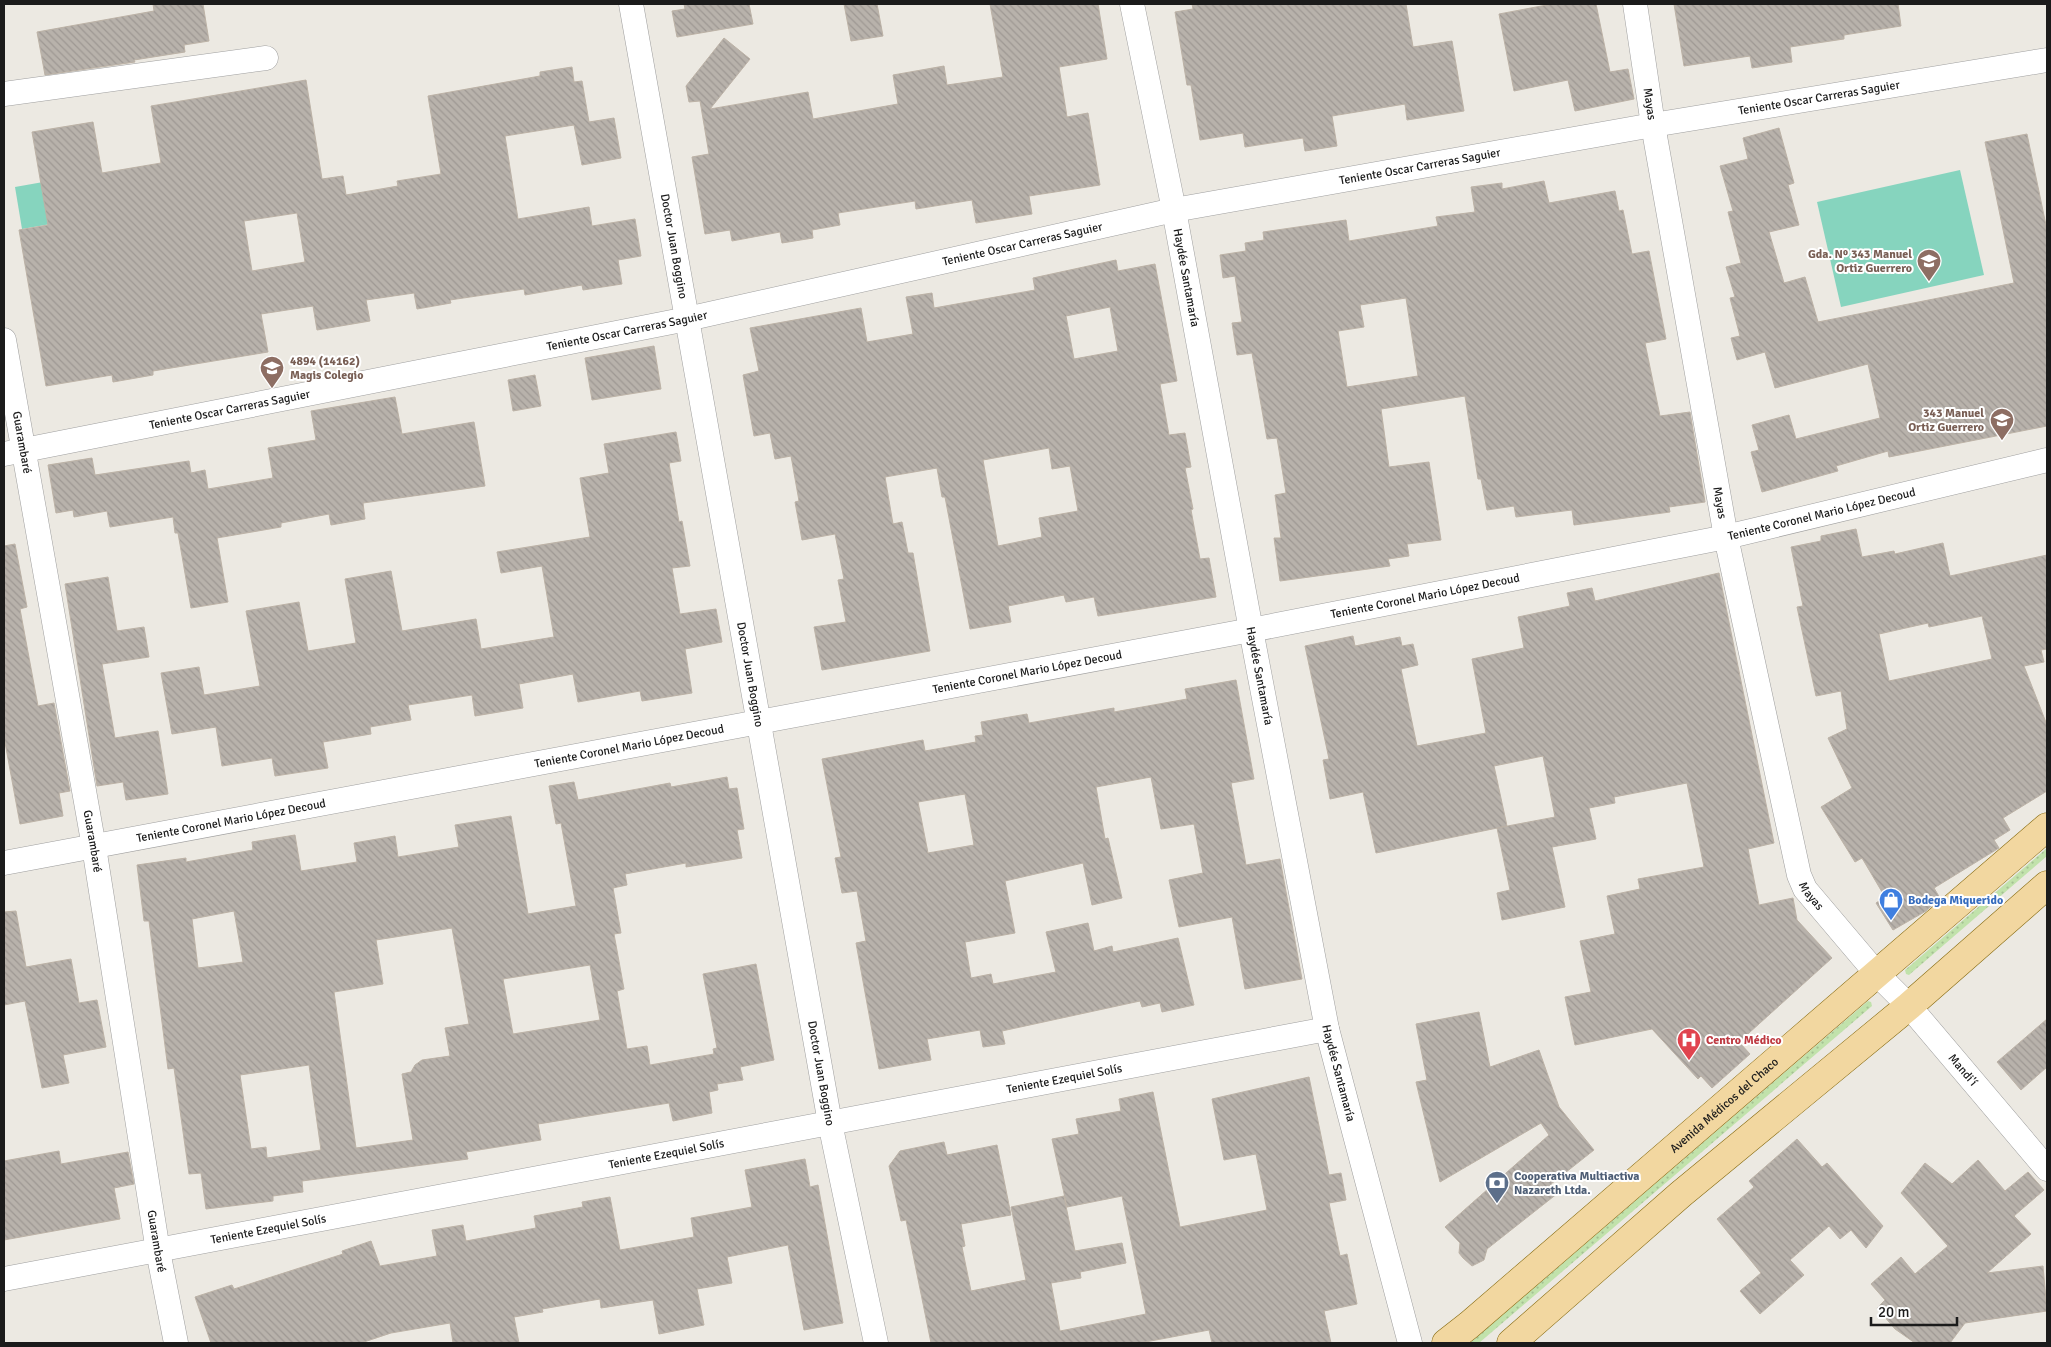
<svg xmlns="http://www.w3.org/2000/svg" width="2051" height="1347" font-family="Signika,sans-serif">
<defs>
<pattern id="grass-dots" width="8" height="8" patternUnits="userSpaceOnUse" patternTransform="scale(1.25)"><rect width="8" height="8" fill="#c1e2ab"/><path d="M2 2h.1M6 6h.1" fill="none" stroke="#a5c193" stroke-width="1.8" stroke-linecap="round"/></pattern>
<pattern id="building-back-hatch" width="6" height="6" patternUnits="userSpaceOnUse" patternTransform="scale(1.25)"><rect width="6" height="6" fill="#b8b2ab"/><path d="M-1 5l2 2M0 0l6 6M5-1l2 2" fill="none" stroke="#9e9893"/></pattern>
</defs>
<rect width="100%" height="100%" fill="#ece9e2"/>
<g fill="url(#grass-dots)">
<polygon points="2047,848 2047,856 1909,975 1906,974 1905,970"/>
<polygon points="1868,1001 1871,1002 1872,1006 1479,1343 1470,1343"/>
</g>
<g fill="#86d4be">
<polygon points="1960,170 1984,275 1841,307 1817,202"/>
<polygon points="94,173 102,215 22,229 15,187"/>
</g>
<g fill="url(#building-back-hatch)" stroke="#bcb2a6" fill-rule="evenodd">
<polygon points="153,4 203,4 209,41 184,45 185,52 134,60 135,62 45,75 37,32 154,11"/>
<polygon points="684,4 749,4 753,24 677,37 672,11 685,9"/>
<polygon points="844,4 877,4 883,36 851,41"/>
<polygon points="990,4 1098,4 1107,59 1059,67 1067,117 1088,113 1100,185 1029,196 1032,214 976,223 972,200 916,209 915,201 838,213 840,225 812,230 813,238 782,243 780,232 732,241 730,230 705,234 692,157 709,154 700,101 689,102 686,86 724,38 750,59 710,109 808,92 813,119 898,104 893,75 944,66 947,85 1003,77"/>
<polygon points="1192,4 1406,4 1413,47 1452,41 1464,111 1407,120 1405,104 1332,116 1337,146 1305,151 1303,138 1245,147 1243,133 1200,140 1191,85 1187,85 1175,12 1193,9"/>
<polygon points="1552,4 1596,4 1610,72 1628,69 1634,99 1575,111 1568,80 1514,91 1499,14"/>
<polygon points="1674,4 1898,4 1901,26 1844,35 1844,39 1790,47 1792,62 1752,68 1750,56 1684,66"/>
<path d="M572,67L574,82L582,81L589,122L614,118L621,158L582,165L574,125L505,136L518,219L589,207L592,226L635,219L641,256L618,260L622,284L583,290L582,285L525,295L524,289L450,300L451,303L417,309L414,293L366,300L370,321L317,330L313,306L261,314L268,352L153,371V375L113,382L112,375L46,386L19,230L48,225L32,132L93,122L102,173L161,163L151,106L306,80L322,179L343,176L346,195L398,186L397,181L441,174L428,96L540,76V72ZM297,213L305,262L252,271L244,221Z"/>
<polygon points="1779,128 1794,183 1788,185 1799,225 1769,232 1784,283 1805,277 1818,322 2014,283 1985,142 2027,134 2047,230 2047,426 1889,457 1888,451 1836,466 1838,471 1762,492 1751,452 1759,450 1752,425 1789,415 1796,439 1880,418 1868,364 1775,388 1765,352 1737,360 1731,338 1740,336 1730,298 1735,297 1726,267 1741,263 1728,212 1733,211 1720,166 1748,159 1743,138"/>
<path d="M1544,181L1549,203L1615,191L1619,211L1623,210L1632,254L1649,251L1666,339L1645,343L1660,416L1690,412L1705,502L1669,507L1670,512L1574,525L1572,510L1516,517L1514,506L1487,510L1481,479H1478L1465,396L1381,409L1389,467L1429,462L1441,540L1407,544L1409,556L1388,559L1390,566L1280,581L1274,538H1281L1275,495L1286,493L1277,438L1267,439L1252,353L1237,355L1232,323L1242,322L1235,276L1223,278L1220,255L1246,251L1245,243L1264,240L1263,232L1346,220L1349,241L1438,226L1436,217L1475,212L1471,187L1502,183V189ZM1406,298L1418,376L1347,387L1338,331L1364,327L1360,305Z"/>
<path d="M1116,260L1118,271L1155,264L1177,381L1160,384L1169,435L1185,433L1191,467L1185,468L1193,509L1191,510L1200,559L1209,558L1216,597L1098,616L1094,597L1066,602L1064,595L1008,606L1011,622L970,629L945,497H942L937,468L885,477L893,524L902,522L908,553H913L930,651L822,670L814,627L846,622L838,580L844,579L835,534L802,540L795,502L799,501L791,456L775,459L770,433L754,436L743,375L759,371L750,328L861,308L867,342L913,334L906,297L932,293L934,308L1035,290L1033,278ZM1110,307L1118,351L1074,359L1066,316ZM1049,448L1052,469L1070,466L1078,511L1039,518L1042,537L998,546L983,460Z"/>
<polygon points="654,346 661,389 592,400 585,358"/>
<polygon points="535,375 541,406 513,411 508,380"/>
<polygon points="395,397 402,434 474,422 485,486 363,503 365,519 331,525 329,514 281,523 281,527 217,538 228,602 191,608 178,533 175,533 173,517 110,527 107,511 74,517 73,510 56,513 48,465 92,458 95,475 189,461 191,473 205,470 208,489 273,478 268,448 316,440 311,411"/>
<polygon points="676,432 681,461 669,463 679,522 682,521 690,566 672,568 680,614 716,609 722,642 685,649 692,693 642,701 640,691 578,702 573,674 519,684 523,708 475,716 472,695 408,705 411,720 370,727 371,734 323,742 328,768 275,776 272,758 222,766 216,727 172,734 161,673 199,667 204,695 260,686 246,611 299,602 308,651 356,643 345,579 391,571 402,631 476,619 481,649 554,637 542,566 501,573 497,552 590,537 580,478 609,473 604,444"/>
<path d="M1856,529L1862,557L1894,551L1895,554L1943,543L1950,576L2047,555V649L2041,650L2044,662L2024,666L2047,725V791L2003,818L2010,830L1994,840L1999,848L1934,888L1940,898L1926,911L1893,930L1876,903L1885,897L1862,858L1855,862L1821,807L1852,788L1828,738L1847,729L1841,691L1816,696L1797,607L1803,606L1791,547L1821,541V536ZM1982,616L1992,659L1889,681L1879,634L1928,623L1929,627Z"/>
<polygon points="15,544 27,607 20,609 38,706 54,703 70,791 59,793 63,816 20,824 4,737 4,546"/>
<polygon points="1719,573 1774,843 1748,849 1759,905 1793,898 1797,920 1832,958 1739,1042 1750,1054 1712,1088 1701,1076 1698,1079 1652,1029 1575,1045 1565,997 1591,992 1580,941 1615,934 1607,896 1640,889 1638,879 1704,867 1687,783 1614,797 1615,803 1589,808 1596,839 1552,847 1565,907 1502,920 1497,893 1510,890 1497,828 1555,817 1543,756 1494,766 1507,826 1376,853 1363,792 1330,799 1323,760 1329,759 1305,646 1353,636 1355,646 1400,637 1402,646 1413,644 1418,665 1401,669 1417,746 1486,733 1472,659 1524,648 1518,617 1570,606 1567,593 1592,588 1595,601"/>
<polygon points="108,577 117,631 144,627 149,657 102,664 115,738 158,731 168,794 126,800 123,782 97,786 65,584"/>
<path d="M1236,680L1254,779L1231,783L1246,865L1280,859L1302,979L1245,989L1232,917L1179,927L1169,880L1203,873L1194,824L1161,829L1151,777L1096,787L1105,839L1108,838L1122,898L1092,905L1083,863L1005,881L1015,933L965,942L971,978L991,974L993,984L1056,972L1046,932L1088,923L1094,951L1112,946L1113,952L1178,938L1194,1005L1162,1012L1160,1003L1142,1007L1140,1001L1002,1031L1005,1044L983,1047L980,1030L927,1039L931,1060L879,1069L856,943L866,941L857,891L842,893L835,858L841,857L822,759L923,740L925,751L976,742L975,736L983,735L981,722L1027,714L1029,723L1114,708V712L1187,699L1185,689ZM965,794L974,845L928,853L918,802Z"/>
<path d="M727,777L729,789L737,788L744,829L737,830L742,858L686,867V863L625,874L627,885L613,888L621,933L614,934L624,989L617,991L627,1049L647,1046L650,1065L714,1054L713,1049L717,1048L703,974L756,964L774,1060L740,1067L743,1080L717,1084L718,1090L709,1092L712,1113L673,1121L669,1103L538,1124L541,1140L466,1152L468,1159L302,1181L303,1192L273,1196V1201L206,1209L201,1173L189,1174L174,1068L168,1069L149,921H144L137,865L186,858V862L253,850L252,842L295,835L301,871L357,862L354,843L395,836L398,857L459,847L455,825L511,816L528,914L576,906L561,823L556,824L549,786L574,782L578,800L670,783L671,787ZM234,911L243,962L198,968L192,919ZM452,928L469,1024L445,1028L450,1056L422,1060L415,1065L411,1072L402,1074L413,1140L356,1148L334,992L383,984L376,940ZM590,965L600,1020L513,1034L503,979ZM309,1065L321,1150L267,1158L266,1147L251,1149L240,1075Z"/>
<polygon points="16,911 26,967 71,959 79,1003 97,1000 106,1047 63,1055 69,1083 42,1088 25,1001 4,1005 4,912"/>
<polygon points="1479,1012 1490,1067 1539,1050 1559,1107 1594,1150 1551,1184 1558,1193 1487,1249 1484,1260 1472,1266 1463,1258 1459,1253 1460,1243 1445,1227 1549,1135 1541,1123 1440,1182 1416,1082 1427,1080 1416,1024"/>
<polygon points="2047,1019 2047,1067 2021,1090 1997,1062"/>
<polygon points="1309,1077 1329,1175 1341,1173 1346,1200 1329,1203 1340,1256 1347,1254 1357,1304 1324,1311 1331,1343 1212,1343 1209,1330 1140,1343 931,1343 906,1220 901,1221 889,1166 900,1151 944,1142 947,1155 997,1145 1011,1215 961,1224 965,1246 962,1247 971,1291 1026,1280 1011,1207 1064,1196 1075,1251 1122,1243 1126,1263 1080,1272 1081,1278 1051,1283 1060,1331 1146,1314 1122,1196 1067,1207 1052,1139 1079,1134 1076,1119 1121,1111 1119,1099 1153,1092 1180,1227 1267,1210 1256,1154 1224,1160 1212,1099"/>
<polygon points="1797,1139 1822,1167 1827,1163 1883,1226 1866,1248 1851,1230 1840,1239 1829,1226 1790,1260 1804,1275 1760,1314 1740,1291 1761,1273 1717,1219 1754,1187 1749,1181"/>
<polygon points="59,1151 61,1164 128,1152 134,1184 114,1188 120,1219 4,1240 4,1161"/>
<polygon points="805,1159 810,1187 818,1185 843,1323 804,1330 788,1245 727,1257 732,1283 697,1289 704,1325 659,1334 653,1300 601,1308 600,1299 542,1309 543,1312 514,1317 519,1343 453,1343 450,1323 391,1333 361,1343 211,1343 195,1297 232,1285 234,1289 343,1254 342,1251 371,1241 380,1266 437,1256 432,1230 463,1225 466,1241 536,1228 534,1216 583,1207 582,1202 610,1197 620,1250 694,1237 691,1218 752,1207 745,1170"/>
<polygon points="1978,1160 2005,1191 2028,1172 2044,1190 2014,1216 2031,1234 1987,1273 2043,1266 2047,1311 1965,1323 1950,1343 1915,1343 1895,1329 1877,1308 1885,1300 1871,1284 1901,1257 1915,1274 1948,1246 1901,1193 1925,1163 1952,1184"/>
</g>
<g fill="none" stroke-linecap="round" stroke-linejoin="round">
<defs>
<g id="street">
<path id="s1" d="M631,4L830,1123L876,1343"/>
<path id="s2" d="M1132,4L1174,210L1251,630L1327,1029L1410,1343"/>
<path id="s3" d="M1635,4L1653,125L1726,537L1799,875L1805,889L1877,974L1909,1006L2047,1169"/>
<polyline points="4,94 266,58"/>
<path id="s4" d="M4,340L94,847L158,1251L176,1343"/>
<path id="s5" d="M4,454L687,319L1174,210L1653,125L2047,60"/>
<path id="s6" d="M4,863L1251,630L1726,537L2047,460"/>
<path id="s7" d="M4,1279L1327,1029"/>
</g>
<g id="primary">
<path id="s8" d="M1446,1343L1469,1325L2047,827"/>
<polyline points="1511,1343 1681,1194 1909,1006 2047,885"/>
</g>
</defs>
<use href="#street" stroke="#9f9f9f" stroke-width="25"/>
<use href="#primary" stroke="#85690e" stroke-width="29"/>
<use href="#street" stroke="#fff" stroke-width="24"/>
<use href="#primary" stroke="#f2d7a0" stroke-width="28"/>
</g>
<defs>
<symbol id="school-pin" viewBox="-11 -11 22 30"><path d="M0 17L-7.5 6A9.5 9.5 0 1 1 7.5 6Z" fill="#8d6e63" stroke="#fff"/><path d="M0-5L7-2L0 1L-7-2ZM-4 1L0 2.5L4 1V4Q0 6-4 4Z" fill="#fff"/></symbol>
<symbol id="shop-pin" viewBox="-11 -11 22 30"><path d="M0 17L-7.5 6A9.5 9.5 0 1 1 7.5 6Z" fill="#3f7fe0" stroke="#fff"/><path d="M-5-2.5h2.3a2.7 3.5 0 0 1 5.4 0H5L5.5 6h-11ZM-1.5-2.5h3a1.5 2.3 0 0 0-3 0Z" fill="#fff"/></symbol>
<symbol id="hospital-pin" viewBox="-11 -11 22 30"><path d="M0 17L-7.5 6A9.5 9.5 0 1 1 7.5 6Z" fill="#e0444e" stroke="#fff"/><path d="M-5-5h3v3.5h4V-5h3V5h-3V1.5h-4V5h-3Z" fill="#fff"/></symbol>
<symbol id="bank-pin" viewBox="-11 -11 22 30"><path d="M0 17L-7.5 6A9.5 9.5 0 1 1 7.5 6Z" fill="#5c6f8a" stroke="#fff"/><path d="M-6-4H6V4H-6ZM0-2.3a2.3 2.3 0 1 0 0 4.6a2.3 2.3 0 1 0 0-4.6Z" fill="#fff"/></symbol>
</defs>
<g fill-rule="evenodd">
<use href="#school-pin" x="1915" y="247" width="28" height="38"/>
<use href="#school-pin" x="258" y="354" width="28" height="38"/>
<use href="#school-pin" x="1988" y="406" width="28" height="38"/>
<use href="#shop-pin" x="1877" y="886" width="28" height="38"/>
<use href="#hospital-pin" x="1675" y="1026" width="28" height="38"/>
<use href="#bank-pin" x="1483" y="1169" width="28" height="38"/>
</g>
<g text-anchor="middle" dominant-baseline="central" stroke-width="4" stroke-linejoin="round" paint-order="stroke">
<g font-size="12" fill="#1b1b1b" stroke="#fff">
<text stroke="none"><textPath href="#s5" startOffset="1850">Teniente Oscar Carreras Saguier</textPath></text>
<text stroke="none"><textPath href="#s3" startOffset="101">Mayas</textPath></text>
<text stroke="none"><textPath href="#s5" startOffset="1445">Teniente Oscar Carreras Saguier</textPath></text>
<text stroke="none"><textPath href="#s5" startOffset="1040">Teniente Oscar Carreras Saguier</textPath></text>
<text stroke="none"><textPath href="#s1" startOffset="246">Doctor Juan Boggino</textPath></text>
<text stroke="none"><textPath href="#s2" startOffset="279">Haydée Santamaría</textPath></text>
<text stroke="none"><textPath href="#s5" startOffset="635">Teniente Oscar Carreras Saguier</textPath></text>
<text stroke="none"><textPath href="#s5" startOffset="230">Teniente Oscar Carreras Saguier</textPath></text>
<text stroke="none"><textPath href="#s4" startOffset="104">Guarambaré</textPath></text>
<text stroke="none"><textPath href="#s3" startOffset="506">Mayas</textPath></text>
<text stroke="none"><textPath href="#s6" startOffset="1851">Teniente Coronel Mario López Decoud</textPath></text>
<text stroke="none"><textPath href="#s6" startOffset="1446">Teniente Coronel Mario López Decoud</textPath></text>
<text stroke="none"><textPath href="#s6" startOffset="1041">Teniente Coronel Mario López Decoud</textPath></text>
<text stroke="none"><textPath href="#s1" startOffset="681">Doctor Juan Boggino</textPath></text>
<text stroke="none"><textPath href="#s2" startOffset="684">Haydée Santamaría</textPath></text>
<text stroke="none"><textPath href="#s6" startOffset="636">Teniente Coronel Mario López Decoud</textPath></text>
<text stroke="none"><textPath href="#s6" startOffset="231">Teniente Coronel Mario López Decoud</textPath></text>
<text stroke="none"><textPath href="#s4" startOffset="509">Guarambaré</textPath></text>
<text stroke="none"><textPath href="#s3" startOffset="911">Mayas</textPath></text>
<text stroke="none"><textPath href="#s3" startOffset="1142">Mandi'í</textPath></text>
<text stroke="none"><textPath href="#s1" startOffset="1086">Doctor Juan Boggino</textPath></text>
<text stroke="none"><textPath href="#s2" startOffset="1089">Haydée Santamaría</textPath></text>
<text stroke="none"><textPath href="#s7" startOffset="1079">Teniente Ezequiel Solís</textPath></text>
<text stroke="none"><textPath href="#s8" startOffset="366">Avenida Médicos del Chaco</textPath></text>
<text stroke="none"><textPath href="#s7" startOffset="674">Teniente Ezequiel Solís</textPath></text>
<text stroke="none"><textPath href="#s7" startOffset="269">Teniente Ezequiel Solís</textPath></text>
<text stroke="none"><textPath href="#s4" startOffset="914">Guarambaré</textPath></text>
</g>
<g font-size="12" font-weight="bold" fill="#785e54" stroke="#fff" text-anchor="end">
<text x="1912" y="254">Gda. Nº 343 Manuel<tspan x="1912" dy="14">Ortiz Guerrero</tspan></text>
<text x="290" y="361" text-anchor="start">4894 (14162)<tspan x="290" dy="14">Magis Colegio</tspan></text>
<text x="1984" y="413">343 Manuel<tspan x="1984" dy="14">Ortiz Guerrero</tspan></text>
</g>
<g font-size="12" font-weight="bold" fill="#366cbe" stroke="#fff" text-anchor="start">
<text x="1908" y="900">Bodega Miquerido</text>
</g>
<g font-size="12" font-weight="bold" fill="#be3a42" stroke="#fff" text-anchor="start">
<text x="1706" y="1040">Centro Médico</text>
</g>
<g font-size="12" font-weight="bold" fill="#4e5e75" stroke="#fff" text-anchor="start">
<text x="1514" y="1176">Cooperativa Multiactiva<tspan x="1514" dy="14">Nazareth Ltda.</tspan></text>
</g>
</g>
<rect width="2051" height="1347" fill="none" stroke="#1b1b1b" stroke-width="10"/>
<path d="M1871 1317v8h86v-8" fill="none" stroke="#1b1b1b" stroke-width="2.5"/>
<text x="1878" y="1317" font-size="15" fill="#1b1b1b" stroke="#ffffff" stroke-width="4" paint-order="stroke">20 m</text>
</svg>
